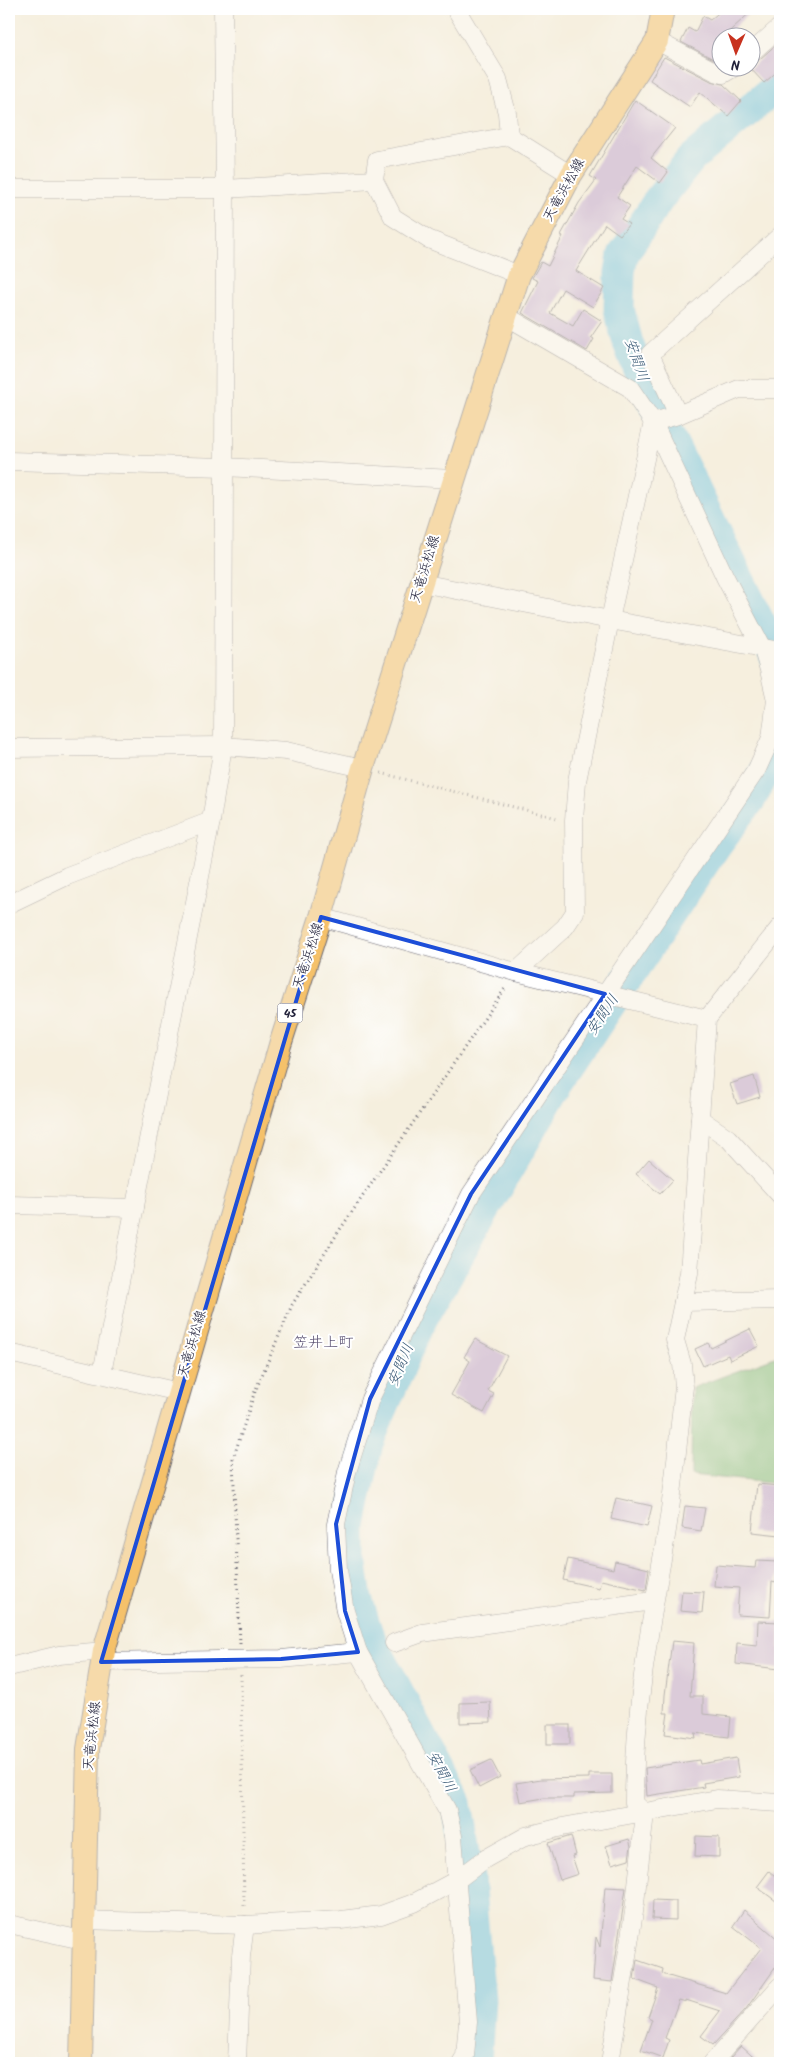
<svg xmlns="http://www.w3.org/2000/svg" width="789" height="2072" font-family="Kalam,'Klee One',sans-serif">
<rect width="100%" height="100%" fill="#fff"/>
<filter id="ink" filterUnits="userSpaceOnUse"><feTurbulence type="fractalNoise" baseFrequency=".02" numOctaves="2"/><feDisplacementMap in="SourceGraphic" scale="10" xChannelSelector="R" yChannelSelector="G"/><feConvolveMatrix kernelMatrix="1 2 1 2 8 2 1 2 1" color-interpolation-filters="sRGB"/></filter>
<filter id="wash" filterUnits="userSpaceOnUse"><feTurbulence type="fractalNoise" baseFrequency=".0096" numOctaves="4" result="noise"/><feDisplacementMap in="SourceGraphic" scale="20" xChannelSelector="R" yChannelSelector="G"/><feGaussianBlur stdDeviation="1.12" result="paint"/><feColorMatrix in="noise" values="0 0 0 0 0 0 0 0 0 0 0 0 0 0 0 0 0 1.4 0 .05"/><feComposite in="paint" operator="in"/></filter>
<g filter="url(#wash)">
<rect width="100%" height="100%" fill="#f5efde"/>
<polygon fill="#7dbc7d" stroke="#506f5c" points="780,1355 780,1484 691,1475 692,1388"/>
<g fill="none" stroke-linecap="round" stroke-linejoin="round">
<g stroke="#67c3e5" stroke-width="31">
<polyline points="780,84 692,158 659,199 623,255 620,272 619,309 628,343 645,387 767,636 780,670"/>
<polyline points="476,2063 480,2000 469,1879 457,1803 368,1634 357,1599 351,1559 351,1526 368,1443 418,1326 558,1083 717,844 751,799 780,740"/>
</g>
</g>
<g id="blocks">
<g fill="#ba9fd2">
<polygon points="723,9 754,9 722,38 721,63 681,42 688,28 695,32 703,16 710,20"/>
<polygon points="780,41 780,69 764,83 750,68"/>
<polygon points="664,57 711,81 723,84 741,101 728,116 700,92 690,107 650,80"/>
<polygon points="635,100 675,128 651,158 668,172 660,183 637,166 617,197 630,206 621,219 629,224 620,235 605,224 576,271 604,288 593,307 563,289 550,313 573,326 583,309 602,321 591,337 594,339 587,351 522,313 538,281 532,278 541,262 548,266 563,236 561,235 579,203 596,180 590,176"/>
<polygon points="754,1076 760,1097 737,1104 730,1084"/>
<polygon points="649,1159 673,1180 660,1194 636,1174"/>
<polygon points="750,1329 759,1346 730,1360 728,1355 703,1366 695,1349 708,1343 711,1348"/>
<polygon points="475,1339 507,1356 488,1391 494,1394 484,1413 451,1395 470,1361 464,1357"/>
<polygon points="757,1484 780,1486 780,1535 752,1532"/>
<polygon points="616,1498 652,1506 647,1527 611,1519"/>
<polygon points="685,1506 705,1508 701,1531 682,1528"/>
<polygon points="568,1559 613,1569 615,1561 649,1569 646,1590 601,1580 599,1588 563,1580"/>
<polygon points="756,1561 778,1562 776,1583 772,1582 770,1617 737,1615 739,1588 714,1586 716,1565 755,1568"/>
<polygon points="682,1591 704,1592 702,1613 680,1611"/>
<polygon points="758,1621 780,1622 779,1669 736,1664 737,1643 757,1645"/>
<polygon points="672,1641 694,1643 690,1696 703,1696 703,1714 731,1717 729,1737 695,1733 696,1738 665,1734 668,1713 664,1713 665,1695"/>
<polygon points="490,1702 491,1722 460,1723 460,1703"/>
<rect x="547" y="1725" width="23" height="19"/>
<polygon points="736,1758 739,1777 703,1783 704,1787 647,1796 645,1768 699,1760 700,1764"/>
<polygon points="491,1760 500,1777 479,1788 470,1770"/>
<polygon points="589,1774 612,1774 612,1793 574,1794 574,1798 544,1798 520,1802 516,1783 541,1779 589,1778"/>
<polygon points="571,1836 576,1855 572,1856 578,1874 560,1880 548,1843"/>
<polygon points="696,1836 719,1837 719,1857 695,1856"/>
<polygon points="629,1839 631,1846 629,1859 612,1864 606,1846"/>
<polygon points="769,1871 780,1880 780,1904 757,1887"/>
<polygon points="605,1887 626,1888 612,1982 593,1980 596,1937 600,1947"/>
<polygon points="653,1900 676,1901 676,1920 652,1919"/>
<polygon points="744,1910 780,1941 780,1961 746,2009 713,2045 701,2036 720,2011 686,2000 686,2002 679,2000 665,2038 669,2040 663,2058 641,2050 652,2019 648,2017 658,1988 634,1979 637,1960 663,1969 662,1974 726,1993 761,1948 733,1926"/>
<polygon points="741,2046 760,2063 737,2063 730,2058"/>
</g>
</g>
</g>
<g filter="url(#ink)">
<use href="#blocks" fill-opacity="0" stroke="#6c6a74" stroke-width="1"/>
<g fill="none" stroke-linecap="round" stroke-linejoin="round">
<defs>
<g id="minor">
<polyline points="456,9 498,79 507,113 509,136 377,160 374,180 393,217 428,239 519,275"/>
<polyline points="657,41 716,72 723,74 733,68"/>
<polyline points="752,52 780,27"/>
<polyline points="509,136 571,175"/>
<polyline points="9,189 225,189 374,180"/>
<polyline points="678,415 739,389 780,389"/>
<polyline points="9,461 224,467 453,479"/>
<polyline points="421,583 610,620 653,422 678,415 650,354 780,236"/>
<polyline points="9,748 223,746 286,751 363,768"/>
<polyline points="9,904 67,876 211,821"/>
<polyline points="321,917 516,972 707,1019"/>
<polyline points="780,927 707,1019 689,1273 683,1302 780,1300"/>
<polyline points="516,972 565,927 575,912 574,820 577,781 610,620 780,651"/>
<polyline points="700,1119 728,1138 780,1195"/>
<polyline points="9,1205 135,1208"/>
<polyline points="9,1353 179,1392"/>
<polyline points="102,1373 211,821 223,746 225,189 223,9"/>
<polyline points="394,1643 422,1633 653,1601"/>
<polyline points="101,1662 281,1659 358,1652"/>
<polyline points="9,1667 59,1655 104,1651"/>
<polyline points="83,1920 245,1925 341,1920 381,1915 414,1903 457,1880 485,1859 526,1836 562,1827 717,1799 780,1803"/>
<polyline points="9,1924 82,1940"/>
<polyline points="237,2063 241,1956 245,1925"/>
<polyline points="461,2063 465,2056 468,2022 453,1836 447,1810 358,1652 345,1611 338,1570 336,1524 347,1472 370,1399 471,1194 757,769 771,738 776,700 769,670 763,650 725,577 653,422 630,388 506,316"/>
<path d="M610,2063L634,1912L645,1813L634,1803C634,1711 649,1632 665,1542C674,1491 678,1438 684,1387L682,1364L675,1340L683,1302"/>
<polyline points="712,2063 780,1986"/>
</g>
<polyline id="major" points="81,2063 88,1749 104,1651 280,1045 321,917 363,768 519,275 571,175 657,41 663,9"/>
</defs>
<use href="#minor" stroke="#6c6a74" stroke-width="19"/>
<use href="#major" stroke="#6c6a74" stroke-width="24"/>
<g stroke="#6c6a74" stroke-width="3" stroke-dasharray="1 4" stroke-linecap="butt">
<polyline points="381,773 557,818"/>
<polyline points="240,1644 233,1459 254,1394 292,1305 339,1231 506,987"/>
<polyline points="241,1675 244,1909"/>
</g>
<use href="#minor" stroke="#fff" stroke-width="18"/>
<use href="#major" stroke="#f5c16b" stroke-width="22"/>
</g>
</g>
<path d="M0 0H789V2072H0ZM321,917L605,994L471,1194L370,1399L336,1524L345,1611L358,1652L281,1659L101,1662Z" fill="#f5efde" fill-opacity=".55" fill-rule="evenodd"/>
<path fill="none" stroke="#1d4ed8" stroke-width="4" stroke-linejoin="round" d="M321,917L605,994L471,1194L370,1399L336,1524L345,1611L358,1652L281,1659L101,1662Z"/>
<g text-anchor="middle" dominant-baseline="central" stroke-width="4" stroke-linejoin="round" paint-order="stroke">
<rect fill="#fff" stroke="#646476" stroke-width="1" x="277.5" y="1003.5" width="25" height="19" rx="4"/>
<g font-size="12" font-weight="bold" fill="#22223b">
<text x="290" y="1013">45</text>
</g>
<g font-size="14" fill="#22223b" stroke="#fff">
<text transform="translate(564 190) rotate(-61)">天竜浜松線</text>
<text transform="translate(425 569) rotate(-73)">天竜浜松線</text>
<text transform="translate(308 956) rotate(-72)">天竜浜松線</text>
<text transform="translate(192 1344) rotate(-74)">天竜浜松線</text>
<text transform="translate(92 1736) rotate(-84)">天竜浜松線</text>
</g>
<g font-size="15" font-style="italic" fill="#3a5a76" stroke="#fff">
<text transform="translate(636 360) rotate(71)">安間川</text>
<text transform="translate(603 1015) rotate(-56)">安間川</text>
<text transform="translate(401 1365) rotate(-67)">安間川</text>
<text transform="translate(441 1772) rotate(62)">安間川</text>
</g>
<g font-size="15" fill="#574e70" stroke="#fff">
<text x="323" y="1343">笠井上町</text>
</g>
</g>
<rect width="789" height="2072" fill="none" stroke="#fff" stroke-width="30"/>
<g transform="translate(736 52) rotate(182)"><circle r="24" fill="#ffffff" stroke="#a7a7b1"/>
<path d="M0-4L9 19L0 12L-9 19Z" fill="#c8321e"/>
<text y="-8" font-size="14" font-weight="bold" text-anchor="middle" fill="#22223b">N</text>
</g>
</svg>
